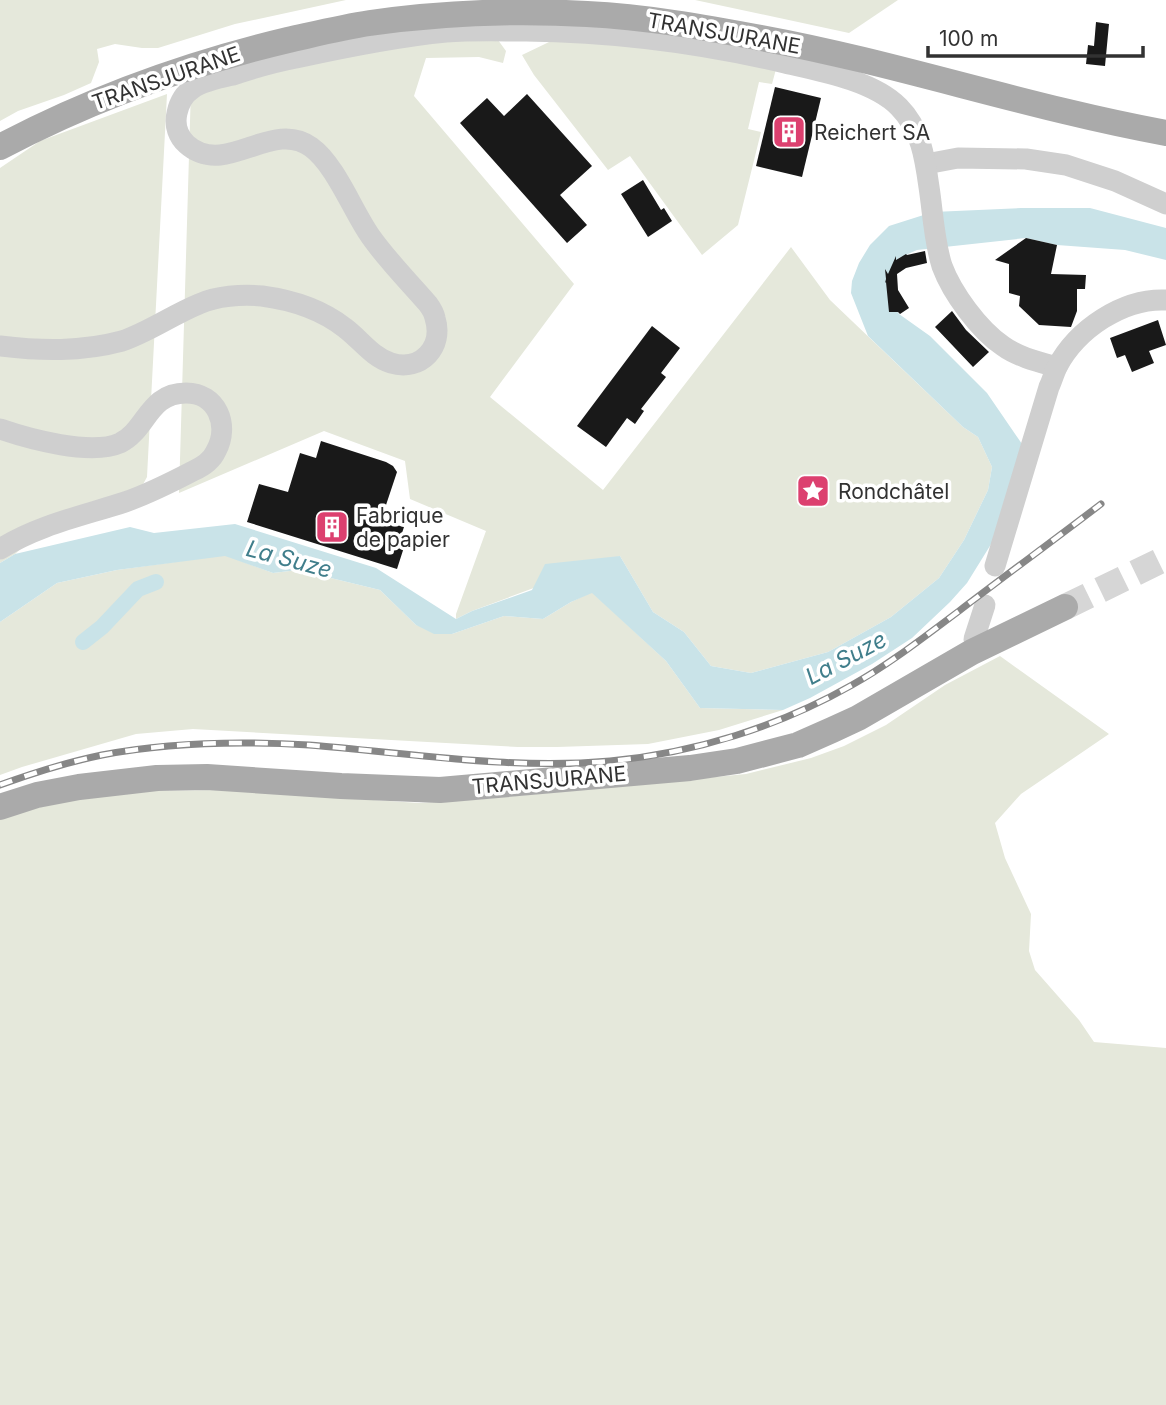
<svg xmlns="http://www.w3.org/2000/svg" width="1166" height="1405" font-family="Inter,sans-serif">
<rect width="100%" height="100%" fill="#fff"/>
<g fill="#e5e8db">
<polygon points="0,0 346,0 235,24 158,48 142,48 115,44 97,49 99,62 91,83 64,95 18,111 0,121"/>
<polygon points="695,0 898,0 849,33"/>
<polygon points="490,29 506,51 503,63 479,57 426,58 414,96 574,284 490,397 603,490 791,247 830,300 963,427 978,437 992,467 988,490 964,540 939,578 891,617 828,652 751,673 711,666 684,632 653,612 620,556 472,611 456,619 456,614 486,531 410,499 405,461 324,431 179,493 191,88"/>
<polygon points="572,31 779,58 772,84 759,82 748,129 761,132 738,225 702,255 630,156 608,170 534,75 522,55"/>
<polygon points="167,94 147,477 135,499 37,534 15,554 0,563 0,168 40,141"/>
<polygon points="225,555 273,573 298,570 380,590 416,625 452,634 504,616 543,619 571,602 592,592 666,661 700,708 783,710 719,730 648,744 557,747 518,747 193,729 136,734 22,767 0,775 0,622 57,583 117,570"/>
<polygon points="1000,656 1109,734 1021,794 995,823 1005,858 1031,914 1029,951 1035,970 1079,1020 1094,1042 1166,1048 1166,1405 0,1405 0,819 36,808 92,796 135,791 221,790 419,803 484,799 746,774 811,758 844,746 886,725 945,685"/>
</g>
<polygon fill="#c9e3e8" points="1021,208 1090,208 1166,228 1166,260 1125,250 1057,245 1026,238 917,250 899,258 893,263 888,294 899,314 930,336 987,393 1022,444 993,541 967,583 950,602 912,638 872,664 810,698 783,710 700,708 666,661 592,593 571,602 543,619 504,616 452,634 434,634 416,625 380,590 298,570 273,573 225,556 117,570 57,583 0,622 0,563 15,554 130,527 154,533 235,524 376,568 456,619 472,611 532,590 545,564 620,556 653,612 684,632 711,666 751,673 828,652 891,617 939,578 964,540 988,490 992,467 978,437 963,427 868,336 851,293 852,281 859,263 870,245 889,226 933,212"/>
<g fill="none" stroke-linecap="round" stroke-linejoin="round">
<polyline stroke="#c9e3e8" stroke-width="16" points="83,642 102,627 138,589 156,582"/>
</g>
<g fill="#191919">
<polygon points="1096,22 1109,24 1105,66 1086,64 1088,45 1094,46"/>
<polygon points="775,87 821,98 802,177 756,166"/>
<polygon points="527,94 592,166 560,195 587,225 567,243 460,123 487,98 504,116"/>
<polygon points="643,180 661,210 664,208 672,221 648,237 621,194"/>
<polygon points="1026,238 1057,245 1051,274 1086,275 1085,289 1077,289 1077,311 1071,327 1039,325 1019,306 1020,296 1009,293 1009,264 995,260"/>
<polygon points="925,251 927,263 906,268 897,274 898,290 909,308 900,314 898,312 889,312 886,282 885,283 886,279 885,269 888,274 896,256 896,260 906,254 907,255"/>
<polygon points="952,311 966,330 989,352 973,367 935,327"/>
<polygon points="1158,320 1166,345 1149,351 1154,363 1132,372 1125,355 1117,358 1110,338"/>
<polygon points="652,326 680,348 661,373 666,377 641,409 644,411 635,424 627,418 606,447 577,426"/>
<polygon points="321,441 386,462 393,466 397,472 381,520 404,527 400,539 406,541 397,569 247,522 259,484 288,492 300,453 316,458"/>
</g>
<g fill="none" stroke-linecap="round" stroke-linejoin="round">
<polyline stroke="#d6d6d6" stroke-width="26" stroke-dasharray="26 13" stroke-linecap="butt" points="1065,607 1166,558"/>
<g stroke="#cfcfcf" stroke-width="21">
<polyline points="926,164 958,158 1026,159 1066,165 1115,181 1166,204"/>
<path d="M0,346C41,351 81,352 122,341C149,332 172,315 199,304C216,296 242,294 262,296C292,300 321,309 345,328C361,340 372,357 391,363C421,372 444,347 435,318C434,313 431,308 428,304C409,282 388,261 371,237C353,212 336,165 311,147C283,126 250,152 220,155C195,157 171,139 177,113C179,104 184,94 192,89C203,81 219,78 233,75C254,68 275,62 296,58C346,47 395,37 446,32C473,30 500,31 526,31C614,32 700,43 785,63C820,71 874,81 899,107C921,129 925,158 929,187C933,213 934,241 942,266C952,293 979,330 1003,346C1018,357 1039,362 1057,367"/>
<path d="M0,429C29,439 91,456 120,443C147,430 148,393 186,393C217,393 230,425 216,451C212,460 202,467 193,471C170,483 148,494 125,502C82,516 38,525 0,549"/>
<path d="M995,566L1049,387C1052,381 1054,373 1057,367C1077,329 1123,298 1166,300"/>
<polyline points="974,639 985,605"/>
</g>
<g stroke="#aaa" stroke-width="26">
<path d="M0,147C91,99 187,64 288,40C315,34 343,27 370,23C441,13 516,10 587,14C646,17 703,27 761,38C897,63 1029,108 1166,133"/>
<polyline points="0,807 37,795 79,787 157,778 207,777 341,786 440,790 690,768 737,761 798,745 832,730 858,718 972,652 1065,607"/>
</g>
<defs>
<path id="rail" d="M0,785C33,773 68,762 102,755C170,742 240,741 309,745C409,753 510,770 610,761C694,753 778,727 852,685C890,664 924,637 959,611C1006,575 1054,540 1101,504"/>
</defs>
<use href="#rail" stroke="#878787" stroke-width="7"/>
<use href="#rail" stroke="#fff" stroke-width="4.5" stroke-dasharray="13" stroke-linecap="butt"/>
</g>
<defs>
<symbol id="building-square" viewBox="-11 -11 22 22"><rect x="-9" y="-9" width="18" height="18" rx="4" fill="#dc406f" stroke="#fff"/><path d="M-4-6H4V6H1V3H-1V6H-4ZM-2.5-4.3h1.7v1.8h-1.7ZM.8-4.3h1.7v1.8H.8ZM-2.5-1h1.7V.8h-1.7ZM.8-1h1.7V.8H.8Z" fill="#fff"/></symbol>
<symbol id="sight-square" viewBox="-11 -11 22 22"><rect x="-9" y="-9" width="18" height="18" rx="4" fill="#dc406f" stroke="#fff"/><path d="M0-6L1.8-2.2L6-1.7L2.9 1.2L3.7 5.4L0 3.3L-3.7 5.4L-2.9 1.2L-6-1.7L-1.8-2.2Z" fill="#fff"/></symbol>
</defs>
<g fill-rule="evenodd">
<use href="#building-square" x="770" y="113" width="38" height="38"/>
<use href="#sight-square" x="794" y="472" width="38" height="38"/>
<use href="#building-square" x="313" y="508" width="38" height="38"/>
</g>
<g text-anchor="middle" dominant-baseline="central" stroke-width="7" stroke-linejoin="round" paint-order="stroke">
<g font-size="21" fill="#323232" stroke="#fff">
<text transform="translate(724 33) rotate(10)">TRANSJURANE</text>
<text transform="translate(166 78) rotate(-19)">TRANSJURANE</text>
<text transform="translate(549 780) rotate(-5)">TRANSJURANE</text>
</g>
<g font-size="21" fill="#323232" stroke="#fff" text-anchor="start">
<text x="814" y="132">Reichert SA</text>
<text x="838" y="491">Rondchâtel</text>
<text x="356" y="515">Fabrique<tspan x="356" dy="24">de papier</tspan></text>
</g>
<g font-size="23" font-style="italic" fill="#407e8b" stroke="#fff">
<text transform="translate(289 559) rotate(15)">La Suze</text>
<text transform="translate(846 658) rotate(-28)">La Suze</text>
</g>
</g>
<path d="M928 46v10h215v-10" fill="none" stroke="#323232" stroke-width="3.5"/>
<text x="939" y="46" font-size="21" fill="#323232" stroke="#ffffff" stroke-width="5" paint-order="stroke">100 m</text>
</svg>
